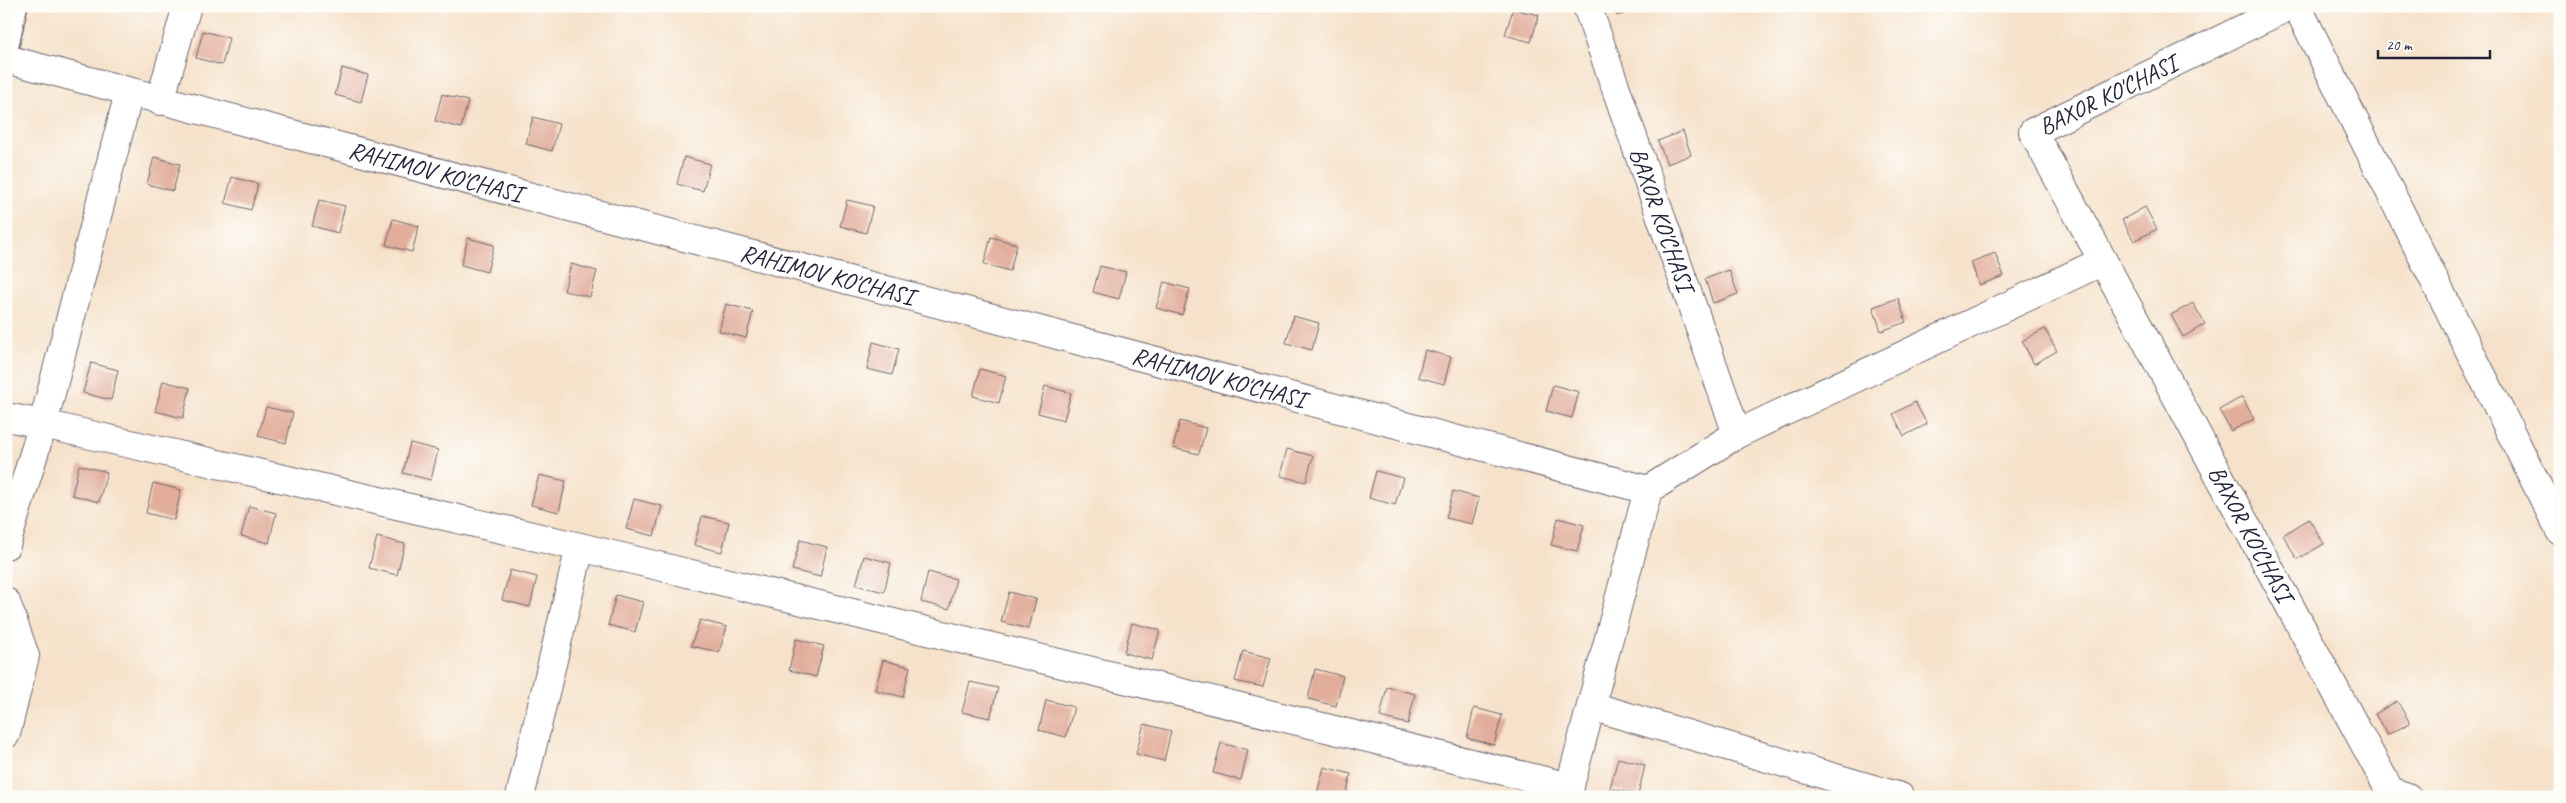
<svg xmlns="http://www.w3.org/2000/svg" width="2566" height="803" font-family="Caveat,sans-serif">
<rect width="100%" height="100%" fill="#fdfcf7"/>
<filter id="ink" filterUnits="userSpaceOnUse"><feTurbulence type="fractalNoise" baseFrequency=".02" numOctaves="2"/><feDisplacementMap in="SourceGraphic" scale="10" xChannelSelector="R" yChannelSelector="G"/><feConvolveMatrix kernelMatrix="1 2 1 2 8 2 1 2 1" color-interpolation-filters="sRGB"/></filter>
<filter id="wash" filterUnits="userSpaceOnUse"><feTurbulence type="fractalNoise" baseFrequency=".0096" numOctaves="4" result="noise"/><feDisplacementMap in="SourceGraphic" scale="20" xChannelSelector="R" yChannelSelector="G"/><feGaussianBlur stdDeviation="1.12" result="paint"/><feColorMatrix in="noise" values="0 0 0 0 0 0 0 0 0 0 0 0 0 0 0 0 0 1.4 0 .05"/><feComposite in="paint" operator="in"/></filter>
<g filter="url(#wash)">
<rect width="100%" height="100%" fill="#f6e2cb"/>
<g id="blocks">
<g fill="#e2ad9b">
<polygon points="1613,6 1641,6 1642,8 1617,16"/>
<polygon points="1513,9 1539,15 1531,42 1505,35"/>
<polygon points="203,31 229,38 222,65 196,58"/>
<polygon points="342,68 368,75 361,102 335,95"/>
<polygon points="442,94 468,101 461,128 435,121"/>
<polygon points="533,117 559,124 552,151 526,144"/>
<polygon points="1683,131 1691,155 1667,164 1658,141"/>
<polygon points="154,157 180,164 173,191 147,184"/>
<polygon points="684,157 710,164 703,191 677,184"/>
<polygon points="232,177 258,184 251,210 225,203"/>
<polygon points="319,200 345,206 338,233 312,226"/>
<polygon points="847,200 873,206 866,233 840,226"/>
<polygon points="2145,207 2157,229 2134,241 2122,220"/>
<polygon points="393,219 419,226 412,252 386,245"/>
<polygon points="991,237 1017,244 1010,271 984,264"/>
<polygon points="468,238 494,245 487,272 461,265"/>
<polygon points="1995,253 2004,276 1979,285 1971,262"/>
<polygon points="571,264 597,271 590,297 564,291"/>
<polygon points="1100,266 1126,272 1119,299 1093,292"/>
<polygon points="1729,270 1738,294 1713,303 1705,279"/>
<polygon points="1164,282 1190,289 1182,315 1156,308"/>
<polygon points="1898,298 1906,322 1881,331 1873,307"/>
<polygon points="2193,303 2205,324 2183,337 2171,315"/>
<polygon points="726,304 753,311 746,338 719,331"/>
<polygon points="1293,316 1319,323 1312,350 1286,343"/>
<polygon points="2045,329 2057,351 2034,364 2022,341"/>
<polygon points="873,342 899,349 892,375 867,369"/>
<polygon points="1425,350 1451,357 1444,384 1418,377"/>
<polygon points="91,363 118,370 111,400 83,393"/>
<polygon points="980,369 1006,376 999,403 973,396"/>
<polygon points="163,381 190,388 183,418 155,411"/>
<polygon points="1553,385 1579,392 1572,418 1546,411"/>
<polygon points="1045,386 1071,393 1064,420 1038,413"/>
<polygon points="2242,397 2254,419 2231,431 2219,410"/>
<polygon points="1915,402 1927,424 1904,436 1893,414"/>
<polygon points="266,407 293,413 286,443 258,436"/>
<polygon points="1180,421 1206,428 1199,454 1173,448"/>
<polygon points="410,443 438,450 431,480 403,473"/>
<polygon points="1287,449 1313,456 1306,482 1280,476"/>
<polygon points="79,465 107,472 99,502 72,495"/>
<polygon points="1376,471 1403,478 1395,505 1369,498"/>
<polygon points="539,475 566,481 559,512 531,505"/>
<polygon points="153,483 181,490 174,520 146,513"/>
<polygon points="1453,491 1479,498 1472,524 1446,518"/>
<polygon points="634,499 662,506 654,536 626,529"/>
<polygon points="249,506 276,513 269,543 241,536"/>
<polygon points="702,516 729,522 722,552 694,545"/>
<polygon points="1558,518 1584,525 1577,551 1551,545"/>
<polygon points="2309,519 2324,544 2297,559 2283,535"/>
<polygon points="377,537 405,544 397,575 369,568"/>
<polygon points="800,540 827,547 820,577 792,570"/>
<polygon points="864,556 891,563 884,592 856,585"/>
<polygon points="510,570 537,577 530,607 502,600"/>
<polygon points="928,572 956,579 949,609 921,602"/>
<polygon points="1009,592 1036,599 1029,629 1001,622"/>
<polygon points="616,595 643,602 635,632 608,625"/>
<polygon points="700,620 727,627 719,652 691,646"/>
<polygon points="1132,623 1160,630 1152,660 1124,653"/>
<polygon points="796,639 824,646 816,677 789,670"/>
<polygon points="1243,651 1271,658 1263,687 1235,681"/>
<polygon points="883,660 910,667 903,697 875,690"/>
<polygon points="1315,669 1343,676 1336,706 1308,699"/>
<polygon points="970,682 998,688 990,718 962,712"/>
<polygon points="1387,687 1415,694 1408,724 1380,717"/>
<polygon points="1046,700 1074,707 1066,737 1039,730"/>
<polygon points="2397,701 2410,723 2387,735 2375,714"/>
<polygon points="1474,708 1502,715 1494,745 1467,738"/>
<polygon points="1144,724 1171,731 1164,761 1136,754"/>
<polygon points="1221,743 1248,750 1241,780 1213,773"/>
<polygon points="1618,758 1645,765 1638,795 1610,788"/>
<polygon points="1324,767 1351,774 1346,797 1316,797"/>
</g>
</g>
</g>
<g filter="url(#ink)">
<use href="#blocks" fill-opacity="0" stroke="#6c656d" stroke-width="1"/>
<g fill="none" stroke-linecap="round" stroke-linejoin="round">
<defs>
<polyline id="service" points="6,66 19,6"/>
<g id="minor">
<path id="s1" d="M1587,6L1737,434L1648,490"/>
<polyline points="2297,6 2560,531"/>
<path id="s2" d="M6,59L1648,490"/>
<polyline points="160,101 187,6"/>
<path id="s3" d="M2103,261L2390,791L2407,797"/>
<polyline points="6,417 43,424 129,93"/>
<path id="s4" d="M1737,434L2103,261L2033,132L2289,6"/>
<polyline points="6,545 43,424 580,547 1570,787"/>
<polyline points="6,602 25,656 6,734"/>
<polyline points="1591,706 1900,797"/>
<polyline points="520,797 580,547"/>
<polyline points="1567,797 1648,490"/>
</g>
</defs>
<use href="#service" stroke="#6c656d" stroke-width="19"/>
<use href="#minor" stroke="#6c656d" stroke-width="30"/>
<use href="#service" stroke="#fff" stroke-width="16"/>
<use href="#minor" stroke="#fff" stroke-width="28"/>
</g>
</g>
<g text-anchor="middle" dominant-baseline="central" stroke-width="4" stroke-linejoin="round" paint-order="stroke">
<g font-size="24" fill="#22223b" stroke="#fdfcf7">
<text stroke="none"><textPath href="#s4" startOffset="635">BAXOR KO'CHASI</textPath></text>
<text stroke="none"><textPath href="#s2" startOffset="444">RAHIMOV KO'CHASI</textPath></text>
<text stroke="none"><textPath href="#s1" startOffset="226">BAXOR KO'CHASI</textPath></text>
<text stroke="none"><textPath href="#s2" startOffset="849">RAHIMOV KO'CHASI</textPath></text>
<text stroke="none"><textPath href="#s2" startOffset="1254">RAHIMOV KO'CHASI</textPath></text>
<text stroke="none"><textPath href="#s3" startOffset="310">BAXOR KO'CHASI</textPath></text>
</g>
</g>
<rect width="2566" height="803" fill="none" stroke="#fdfcf7" stroke-width="25"/>
<path d="M2378 50v8h112v-8" fill="none" stroke="#22223b" stroke-width="2.5"/>
<text x="2386" y="50" font-size="15" fill="#22223b" stroke="#fdfcf7" stroke-width="4" paint-order="stroke">20 m</text>
</svg>
